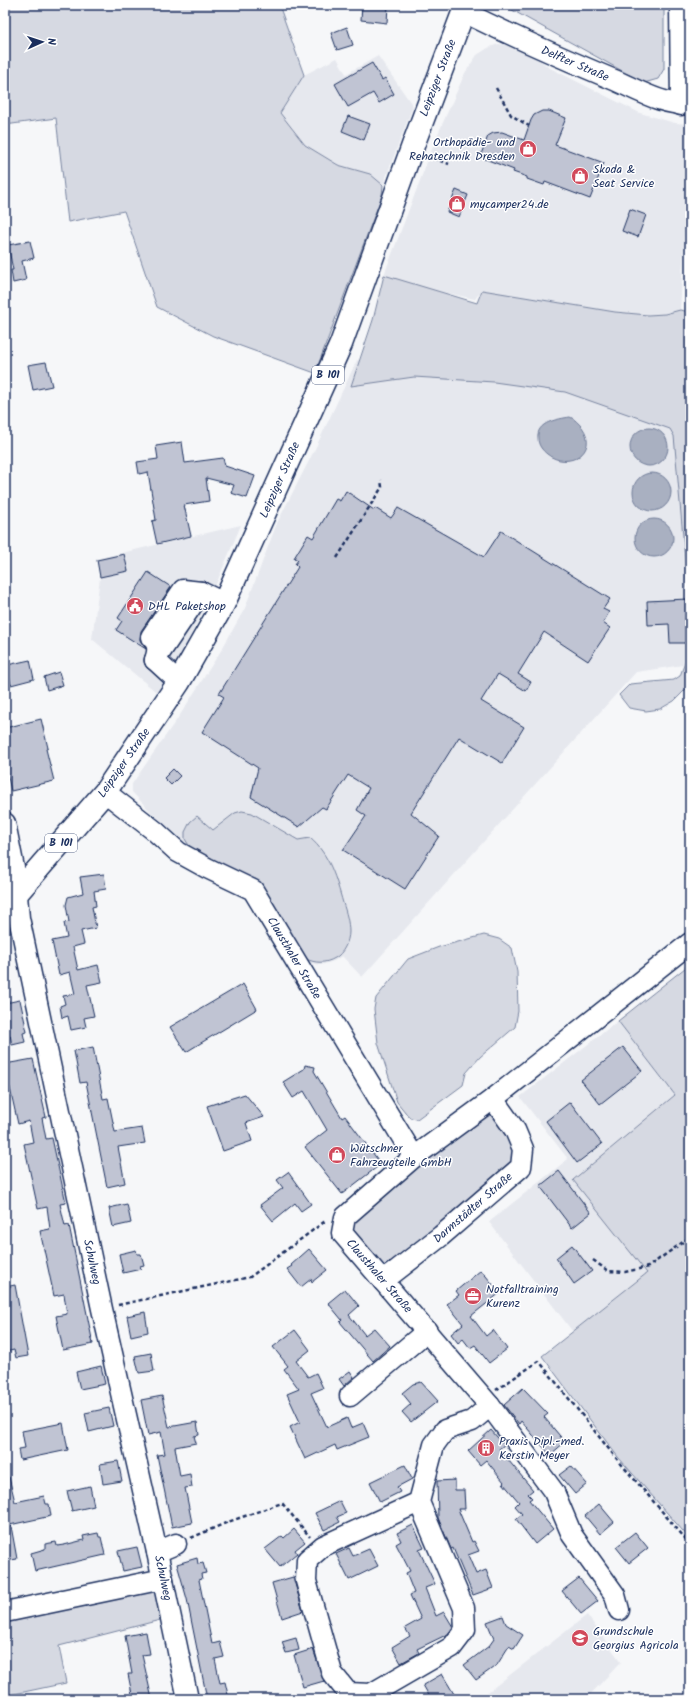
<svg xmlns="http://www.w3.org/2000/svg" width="695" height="1704" font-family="Kalam,sans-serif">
<rect width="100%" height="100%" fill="#f6f7f9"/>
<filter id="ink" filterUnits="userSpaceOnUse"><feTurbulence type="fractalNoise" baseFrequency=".025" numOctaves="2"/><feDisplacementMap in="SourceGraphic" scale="8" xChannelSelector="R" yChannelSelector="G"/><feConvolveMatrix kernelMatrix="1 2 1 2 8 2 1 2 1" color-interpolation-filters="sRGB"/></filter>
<g filter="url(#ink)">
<g fill="#e6e8ee">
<polygon points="498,44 507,45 535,56 548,67 640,113 675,123 690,124 690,150 680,310 665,314 648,315 615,312 482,290 475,299 422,288 384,275 437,136 465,73 477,55 488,48"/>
<polygon points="378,56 413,106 383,185 370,174 338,165 305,145 280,113 304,75 337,58 346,74"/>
<polygon points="357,360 690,407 690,664 636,672 362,977 342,956 334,961 321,965 309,963 304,960 259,891 213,866 179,841 177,835 151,812 132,792 132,784 180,715 222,649 245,608 277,523 315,449"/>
<polygon points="241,525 214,589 160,695 92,639 100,578 96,559"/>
<polygon points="618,1021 675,1095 573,1180 648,1273 573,1332 489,1222 568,1159 520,1097"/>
<polygon points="587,1615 621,1662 586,1699 479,1699"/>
</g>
<g fill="#d6d9e2" stroke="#7884a0">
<polygon points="5,5 279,5 304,75 280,113 305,145 338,165 370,174 383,185 382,195 315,373 213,336 157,307 124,211 68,222 56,118 5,125"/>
<polygon points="503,5 664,5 664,69 658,79 644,83"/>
<polygon points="384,275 477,303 482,290 615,312 648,315 665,314 680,310 690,312 690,615 674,436 670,429 565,392 494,382 414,377 351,386 373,320"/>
<polygon points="690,648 690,685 674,701 660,709 646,711 629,708 619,695 630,684 674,680 680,676"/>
<path d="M242,811L252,813L298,840L310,838C330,855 336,879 343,903C346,912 349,922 349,932C349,941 343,954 335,958C325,964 315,963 306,959L214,865L190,847L185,839V832L190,822L197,816L213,830L235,813Z"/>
<polygon points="484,935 499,939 512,948 517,972 518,1011 515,1027 480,1057 466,1073 463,1085 417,1119 410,1118 397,1102 378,1043 374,1009 376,998 408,959 439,947"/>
<polygon points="690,964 690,1539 618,1457 542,1356 647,1273 573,1180 675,1095 618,1021"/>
<polygon points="493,1099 521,1167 383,1281 342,1233"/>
<polygon points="154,1586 160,1620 59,1646 66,1683 5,1696 5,1617"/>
</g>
<g fill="#a9b0c1" stroke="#707c99">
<path d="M570,417C575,419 578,423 582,427C600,452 568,471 547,454C542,450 538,445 538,438C536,422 558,419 570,417Z"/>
<circle cx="649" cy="447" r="19"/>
<circle cx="652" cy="492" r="19"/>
<circle cx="654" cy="538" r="19"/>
</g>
<g fill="#c0c4d3" stroke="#1b2f5e">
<polygon points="362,5 388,5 387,23 361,20"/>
<polygon points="347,27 353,45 337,50 331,33"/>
<polygon points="372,63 382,80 385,78 394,94 379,103 373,93 348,107 335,84"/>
<polygon points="542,111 549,111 566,118 555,145 604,163 590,199 545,182 544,185 527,179 527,177 513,172 514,170 480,157 488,136 493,133 502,132 524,140 531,120 534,115"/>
<polygon points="348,116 370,124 364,140 342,131"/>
<polygon points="456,190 468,195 459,217 447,212"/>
<polygon points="630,209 646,215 638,237 622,231"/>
<polygon points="30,241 34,258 22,261 26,280 13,283 11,270 13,270 8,245"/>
<polygon points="46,362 52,386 33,390 28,365"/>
<polygon points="182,442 185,463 223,458 225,466 255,476 247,498 231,493 234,485 206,478 209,501 184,505 191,536 157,544 152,521 156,520 148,472 139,474 137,462 158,459 156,446"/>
<polygon points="346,491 374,510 375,508 391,518 398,508 484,557 501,531 610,599 603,609 609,612 603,623 610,628 588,661 544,632 518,674 531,682 526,691 498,674 481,701 524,727 502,763 459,737 411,813 439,836 405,889 343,850 366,816 357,810 369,788 348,775 326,809 322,807 299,827 251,797 258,768 202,732 224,697 219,694 298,567 295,564 298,560 294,558 308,535 313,538 336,499 340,501"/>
<polygon points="124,554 128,571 100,577 97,560"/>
<polygon points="148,572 171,587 141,631 140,640 146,649 116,630 122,621 118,618"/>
<polygon points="687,599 688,643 670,643 669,624 648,625 647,601"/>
<polygon points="30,660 34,679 11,685 7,665"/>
<polygon points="59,672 63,685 47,690 44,677"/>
<polygon points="41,719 48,748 46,749 54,781 11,791 5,763 5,728"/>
<polygon points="173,769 180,776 171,785 164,778"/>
<polygon points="104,874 106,889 94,891 96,906 92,907 96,928 81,931 84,944 73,947 78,970 98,965 102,982 87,985 94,1016 84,1018 86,1027 71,1030 68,1016 62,1018 60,1006 65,1004 63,996 75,994 70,972 59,975 52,941 67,938 64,923 69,922 66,905 68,897 83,893 80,877"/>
<polygon points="243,984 257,1009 186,1052 170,1027"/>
<polygon points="20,1000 27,1032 23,1033 25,1042 12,1045 10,1035 5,1036 5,1003"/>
<polygon points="93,1047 103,1099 108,1098 115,1132 142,1128 145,1143 118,1147 125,1183 107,1187 86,1082 80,1083 74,1051"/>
<polygon points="623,1047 642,1071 600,1104 581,1080"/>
<polygon points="33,1059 46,1117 42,1118 46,1139 52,1138 66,1203 60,1204 65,1226 69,1225 93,1344 63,1350 56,1316 67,1314 64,1294 54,1296 40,1231 50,1229 47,1207 38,1209 24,1144 33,1142 29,1121 18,1124 5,1066 5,1064"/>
<polygon points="305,1065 315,1067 314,1071 342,1118 345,1116 381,1164 342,1194 305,1147 327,1130 304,1091 293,1098 283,1082 304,1069"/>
<polygon points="245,1094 264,1117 246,1123 252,1141 223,1151 207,1106"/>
<polygon points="570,1102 602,1144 577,1163 546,1121"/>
<polygon points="559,1171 591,1213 572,1228 540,1186"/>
<polygon points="288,1172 311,1204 301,1211 295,1203 273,1221 260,1205 283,1188 277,1180"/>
<polygon points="127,1204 131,1223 113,1227 109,1208"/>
<polygon points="572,1245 592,1271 574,1284 556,1258"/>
<polygon points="309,1249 327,1270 312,1282 311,1279 301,1287 287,1269 292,1266 291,1265"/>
<polygon points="136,1250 137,1254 141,1254 144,1265 140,1266 141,1269 123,1273 119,1254"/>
<polygon points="481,1270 500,1293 471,1316 486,1336 493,1330 507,1349 489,1363 475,1345 470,1348 463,1339 458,1343 451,1334 463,1324 447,1304 459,1295 456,1291"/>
<polygon points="15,1285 28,1356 16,1358 14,1350 5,1352 5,1287"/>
<polygon points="345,1289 359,1306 349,1315 365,1335 374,1328 390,1346 373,1361 340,1322 342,1320 328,1303"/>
<polygon points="145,1312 148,1332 131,1336 127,1316"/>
<polygon points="295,1330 310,1350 296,1361 308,1377 316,1373 323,1388 311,1393 327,1427 347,1418 351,1428 363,1423 369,1437 337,1450 335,1445 305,1459 290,1427 300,1422 287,1394 299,1389 284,1369 288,1366 273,1347"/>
<polygon points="151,1353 154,1371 139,1373 135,1356"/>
<polygon points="101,1366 105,1384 80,1389 76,1372"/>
<polygon points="350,1371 354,1377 344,1386 339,1379"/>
<polygon points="421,1382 438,1401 411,1422 402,1412 411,1404 402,1393 413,1384"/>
<polygon points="523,1388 548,1414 544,1417 565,1442 550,1455 521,1421 519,1424 504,1405"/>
<polygon points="162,1396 169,1427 197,1422 199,1435 194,1436 196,1443 175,1447 180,1476 190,1474 192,1487 185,1488 192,1523 172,1527 157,1455 165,1454 161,1432 148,1435 141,1400"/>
<polygon points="109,1408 113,1426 89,1432 85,1413"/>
<polygon points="63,1423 68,1450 20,1460 18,1449 25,1448 22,1431"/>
<polygon points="491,1430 504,1445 499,1449 533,1490 528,1494 532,1498 529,1500 553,1529 535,1544 516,1519 522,1514 515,1506 519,1502 503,1483 504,1482 486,1460 480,1465 468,1451"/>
<polygon points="118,1461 122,1481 103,1484 100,1464"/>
<polygon points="405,1465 412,1479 397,1487 400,1492 380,1502 370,1482"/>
<polygon points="571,1466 587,1484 575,1494 559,1475"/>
<polygon points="9,1477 15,1502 44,1496 46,1504 49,1504 51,1516 5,1526 5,1478"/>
<polygon points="455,1480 455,1490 464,1490 465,1509 458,1509 472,1542 474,1541 479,1551 468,1555 476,1574 486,1570 493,1588 473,1595 453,1548 451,1549 438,1518 437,1481"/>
<polygon points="90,1486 94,1506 72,1511 67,1491"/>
<polygon points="340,1501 346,1513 337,1517 340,1522 324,1530 315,1513"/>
<polygon points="599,1504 614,1522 600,1534 585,1516"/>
<polygon points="413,1525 424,1548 419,1550 435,1584 425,1588 436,1616 444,1612 453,1627 448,1634 417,1649 419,1653 401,1663 392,1647 410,1636 405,1628 421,1619 410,1595 414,1593 406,1573 410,1571 396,1544 401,1541 397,1533"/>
<polygon points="11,1526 17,1559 5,1561 5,1527"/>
<polygon points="294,1529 305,1542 295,1550 297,1553 280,1567 265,1549 282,1536 284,1538"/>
<polygon points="635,1532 648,1548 629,1563 616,1547"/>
<polygon points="98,1533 99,1537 101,1537 105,1555 35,1571 31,1553 45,1549 45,1544 56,1542 57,1546 64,1545 84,1540 83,1536"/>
<polygon points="137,1547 142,1567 123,1571 118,1551"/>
<polygon points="349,1548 353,1556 369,1549 378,1566 349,1580 336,1554"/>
<polygon points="197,1558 198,1564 203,1563 206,1573 201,1574 202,1579 199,1580 212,1644 220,1642 224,1657 215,1659 220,1683 225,1682 229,1699 207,1699 187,1599 177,1564"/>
<polygon points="293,1577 303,1611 282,1618 272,1583"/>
<polygon points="579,1578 598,1601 581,1614 562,1591"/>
<polygon points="503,1616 506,1624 523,1635 514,1649 509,1646 497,1665 476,1680 464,1665 489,1646 494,1639 487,1622"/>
<polygon points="146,1632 150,1654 142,1655 152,1699 133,1699 128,1674 132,1674 125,1636"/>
<polygon points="296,1638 299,1650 286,1653 282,1642"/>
<polygon points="313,1649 324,1681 303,1687 294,1655"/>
<polygon points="442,1674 457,1699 431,1699 423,1685"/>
</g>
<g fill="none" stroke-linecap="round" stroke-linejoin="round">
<defs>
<g id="minor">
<polyline points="680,5 681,105"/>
<path d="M464,12C512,36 562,58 612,79C636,89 663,106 690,104"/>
<polyline points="155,660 201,592"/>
<path d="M179,682L155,660C158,651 159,644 151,637L183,590L201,592L224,603"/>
<polyline points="105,792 155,831 178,852 207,868 253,890 414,1157"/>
<polyline points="5,823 15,873 19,918 102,1309 157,1552 188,1699"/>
<polyline points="383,1281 441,1236 521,1167 523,1149 515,1130 493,1099"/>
<polyline points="350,1396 427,1331"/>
<polyline points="419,1502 323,1546 307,1560 306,1581 332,1673 348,1693 371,1694 452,1647 465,1630 464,1608 419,1502 434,1445 445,1430 472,1421 490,1406"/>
<polyline points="157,1552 176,1544"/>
<polyline points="619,1610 615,1595 572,1535 554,1492 490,1406 342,1233 345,1217 414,1157 493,1099 690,943"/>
<polyline points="5,1612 163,1579"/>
</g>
<polyline id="major" points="5,907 105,792 179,682 224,603 341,344 415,140 466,5"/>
</defs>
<use href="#minor" stroke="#1b2f5e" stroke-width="23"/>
<use href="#major" stroke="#1b2f5e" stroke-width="25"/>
<g stroke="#1b2f5e" stroke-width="2.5" stroke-dasharray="4 3" stroke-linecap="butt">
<polyline points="496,88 511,115 529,126"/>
<polyline points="427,156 449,164"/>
<polyline points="337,558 382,487 381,480"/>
<polyline points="593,1260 608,1271 625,1272 648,1267 690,1237"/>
<polyline points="118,1305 250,1277 324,1222 327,1221"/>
<polyline points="496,1390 539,1361 616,1458 690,1544"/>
<polyline points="191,1538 228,1522 282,1503 310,1537"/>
</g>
<use href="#minor" stroke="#fff" stroke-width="20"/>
<use href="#major" stroke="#fff" stroke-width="22"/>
</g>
</g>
<defs>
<symbol id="shop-disc" viewBox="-11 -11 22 22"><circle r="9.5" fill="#d1495b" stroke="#fff"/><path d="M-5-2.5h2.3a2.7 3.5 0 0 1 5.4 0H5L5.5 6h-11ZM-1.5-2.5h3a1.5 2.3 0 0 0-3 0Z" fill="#fff"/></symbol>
<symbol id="civic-disc" viewBox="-11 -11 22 22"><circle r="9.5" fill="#d1495b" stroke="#fff"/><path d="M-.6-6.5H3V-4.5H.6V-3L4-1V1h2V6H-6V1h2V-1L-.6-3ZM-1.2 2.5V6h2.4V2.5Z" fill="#fff"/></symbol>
<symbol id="office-disc" viewBox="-11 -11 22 22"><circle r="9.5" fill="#d1495b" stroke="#fff"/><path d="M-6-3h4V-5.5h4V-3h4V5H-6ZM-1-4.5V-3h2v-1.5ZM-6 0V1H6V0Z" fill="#fff"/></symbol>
<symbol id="building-disc" viewBox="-11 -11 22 22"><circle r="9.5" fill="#d1495b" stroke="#fff"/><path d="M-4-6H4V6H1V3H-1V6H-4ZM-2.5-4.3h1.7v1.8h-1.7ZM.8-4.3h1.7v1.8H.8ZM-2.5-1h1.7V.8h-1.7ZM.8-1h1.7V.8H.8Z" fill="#fff"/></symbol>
<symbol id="school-disc" viewBox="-11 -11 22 22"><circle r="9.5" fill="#d1495b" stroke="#fff"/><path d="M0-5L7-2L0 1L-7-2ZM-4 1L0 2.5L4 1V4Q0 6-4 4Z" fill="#fff"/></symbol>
</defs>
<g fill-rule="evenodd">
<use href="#shop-disc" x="518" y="139" width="20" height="20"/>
<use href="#shop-disc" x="570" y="166" width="20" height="20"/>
<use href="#shop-disc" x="447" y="194" width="20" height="20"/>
<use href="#civic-disc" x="125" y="596" width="20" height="20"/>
<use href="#shop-disc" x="327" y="1145" width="20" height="20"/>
<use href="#office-disc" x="463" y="1286" width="20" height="20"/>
<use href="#building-disc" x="476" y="1438" width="20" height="20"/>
<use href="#school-disc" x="570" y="1628" width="20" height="20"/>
</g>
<g text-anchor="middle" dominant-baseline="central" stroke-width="3" stroke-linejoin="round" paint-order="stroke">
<g fill="#fff" stroke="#5f6d8e" stroke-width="1">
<rect x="312" y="366" width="32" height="18" rx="3"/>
<rect x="45" y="834" width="32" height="18" rx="3"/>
</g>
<g font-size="11" font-weight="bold" fill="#1b2f5e">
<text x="328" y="375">B 101</text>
<text x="61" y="843">B 101</text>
</g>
<g font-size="12" fill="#1b2f5e" stroke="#fff">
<text transform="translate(575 64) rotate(23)">Delfter Straße</text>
<text transform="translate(438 78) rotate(-69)">Leipziger Straße</text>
<text transform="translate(280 480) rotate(-66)">Leipziger Straße</text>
<text transform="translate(124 763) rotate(-55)">Leipziger Straße</text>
<text transform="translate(294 958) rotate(59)">Clausthaler Straße</text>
<text transform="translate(473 1208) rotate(-41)">Darmstädter Straße</text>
<text transform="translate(92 1262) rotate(78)">Schulweg</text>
<text transform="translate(379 1276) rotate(49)">Clausthaler Straße</text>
<text transform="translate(163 1578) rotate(78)">Schulweg</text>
</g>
<g font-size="12" fill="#1b2f5e" stroke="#fff" text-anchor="start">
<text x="515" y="142" text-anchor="end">Orthopädie- und<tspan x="515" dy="14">Rehatechnik Dresden</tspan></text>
<text x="593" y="169">Skoda &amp;<tspan x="593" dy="14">Seat Service</tspan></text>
<text x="470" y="204">mycamper24.de</text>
<text x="148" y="606">DHL Paketshop</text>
<text x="350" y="1148">Wütschner<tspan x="350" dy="14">Fahrzeugteile GmbH</tspan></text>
<text x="486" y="1289">Notfalltraining<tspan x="486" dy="14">Kurenz</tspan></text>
<text x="499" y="1441">Praxis Dipl.-med.<tspan x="499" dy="14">Kerstin Meyer</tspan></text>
<text x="593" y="1631">Grundschule<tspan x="593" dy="14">Georgius Agricola</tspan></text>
</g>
</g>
<rect width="695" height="1704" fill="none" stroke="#fff" stroke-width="20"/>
<rect x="10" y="10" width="675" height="1684" fill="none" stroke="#1b2f5e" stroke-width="1.5" filter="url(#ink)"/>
<g transform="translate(42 42) rotate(87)" stroke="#ffffff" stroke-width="3" paint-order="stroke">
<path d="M0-3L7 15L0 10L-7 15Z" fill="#1b2f5e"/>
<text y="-6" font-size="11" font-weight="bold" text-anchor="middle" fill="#1b2f5e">N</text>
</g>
</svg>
